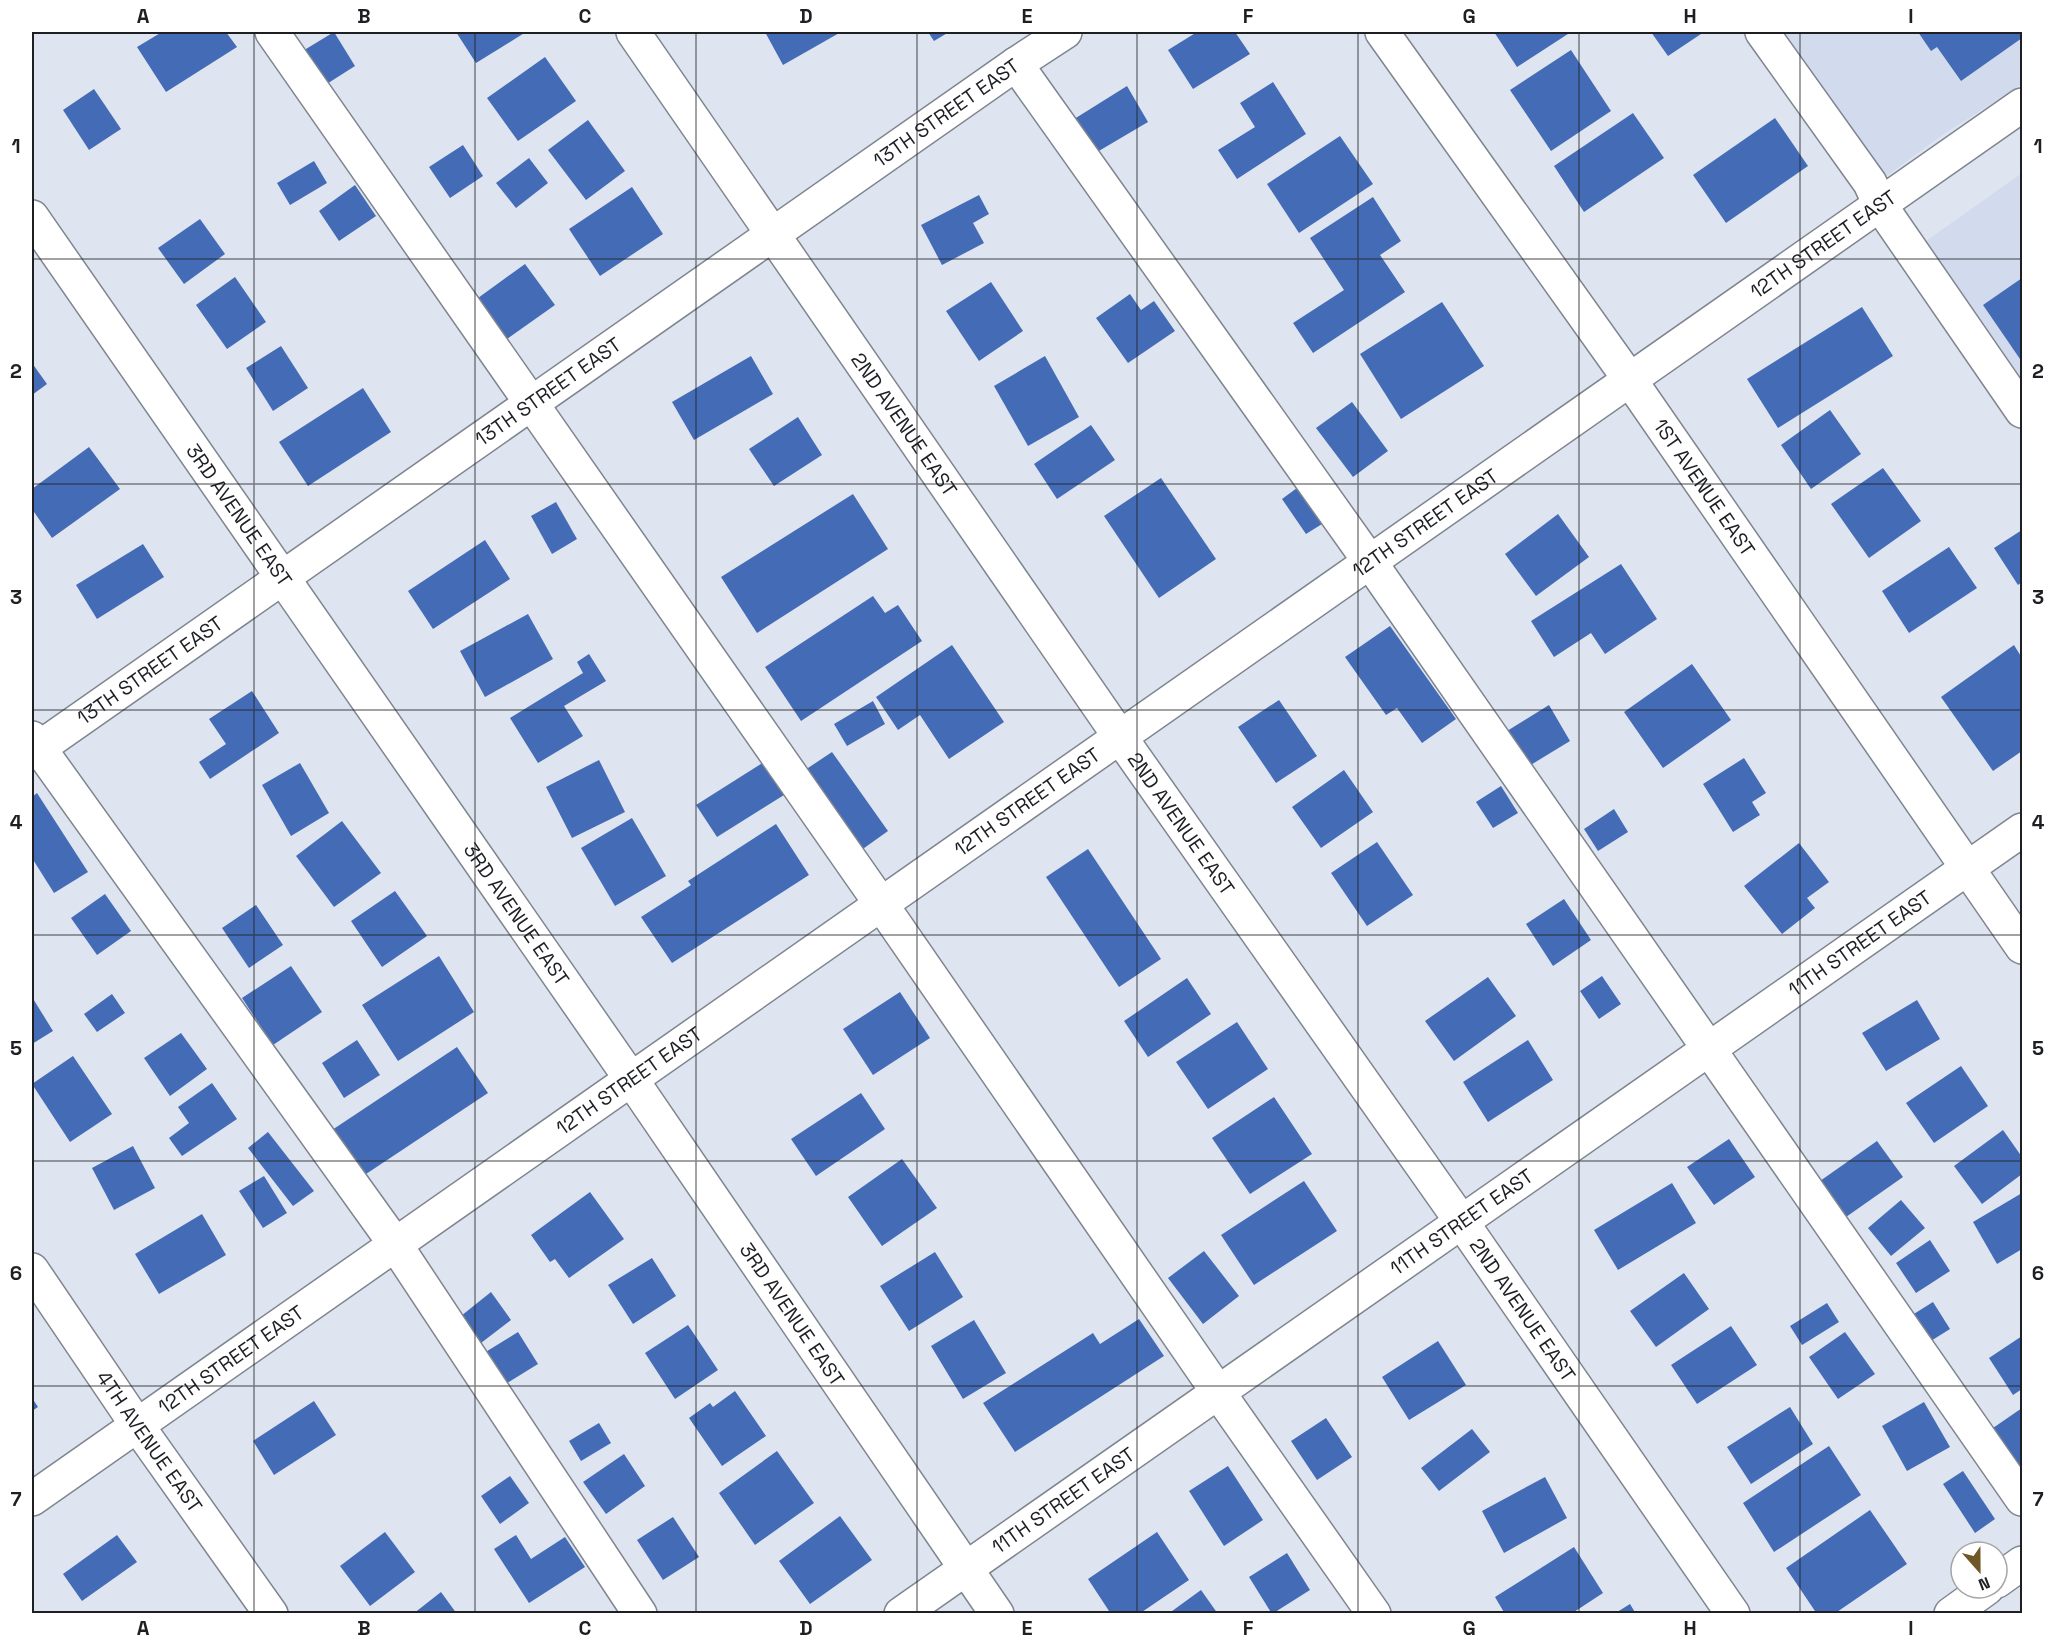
<svg xmlns="http://www.w3.org/2000/svg" width="2054" height="1645" font-family="'Space Grotesk',sans-serif">
<rect width="100%" height="100%" fill="#dfe5f0"/>
<g fill="#d2dbed">
<polygon points="1777,32 2022,32 2022,84 1941,136 1884,178"/>
<polygon points="2022,173 2022,391 1919,246"/>
</g>
<g fill="#446bb5">
<polygon points="162,32 226,32 237,47 166,92 137,47"/>
<polygon points="334,32 355,66 322,87 301,52"/>
<polygon points="456,32 526,32 476,63"/>
<polygon points="765,32 841,32 783,65"/>
<polygon points="928,32 949,32 934,41"/>
<polygon points="1197,32 1235,32 1250,54 1193,89 1168,50"/>
<polygon points="1494,32 1571,32 1517,67"/>
<polygon points="1651,32 1704,32 1668,56"/>
<polygon points="1918,32 2022,32 2022,38 1961,81 1937,47 1931,51"/>
<polygon points="1571,50 1611,111 1551,151 1510,90"/>
<polygon points="545,57 576,101 518,141 487,98"/>
<polygon points="1273,82 1306,134 1237,179 1218,150 1255,127 1240,103"/>
<polygon points="1127,86 1148,122 1092,155 1071,121"/>
<polygon points="94,89 121,129 89,150 63,110"/>
<polygon points="1633,113 1664,158 1584,212 1554,166"/>
<polygon points="1775,118 1808,166 1726,223 1693,175"/>
<polygon points="588,120 625,171 586,200 548,150"/>
<polygon points="1340,136 1373,184 1299,233 1267,184"/>
<polygon points="463,145 483,176 450,198 429,167"/>
<polygon points="529,158 548,183 516,208 496,183"/>
<polygon points="314,161 327,183 290,205 277,183"/>
<polygon points="355,185 376,216 339,241 319,211"/>
<polygon points="632,187 663,234 600,276 569,229"/>
<polygon points="979,195 989,214 973,223 984,243 942,265 921,225"/>
<polygon points="1373,197 1401,241 1380,255 1405,292 1313,353 1293,323 1344,290 1310,238"/>
<polygon points="200,219 225,254 184,284 158,248"/>
<polygon points="525,264 555,305 507,339 478,298"/>
<polygon points="235,277 266,322 227,349 196,305"/>
<polygon points="2022,278 2022,358 2020,359 1983,305"/>
<polygon points="991,282 1023,331 979,361 946,311"/>
<polygon points="1130,294 1141,310 1154,301 1175,331 1128,363 1096,318"/>
<polygon points="1442,302 1484,366 1401,419 1360,354"/>
<polygon points="1862,307 1893,356 1778,428 1747,379"/>
<polygon points="281,346 308,388 273,411 246,368"/>
<polygon points="751,356 773,394 694,440 672,402"/>
<polygon points="1045,356 1079,417 1028,446 994,386"/>
<polygon points="32,363 47,384 32,395"/>
<polygon points="363,388 391,432 308,486 279,442"/>
<polygon points="1352,402 1388,451 1353,477 1316,428"/>
<polygon points="1830,410 1861,454 1811,489 1781,445"/>
<polygon points="798,417 822,455 774,486 749,449"/>
<polygon points="1091,425 1115,460 1057,499 1034,464"/>
<polygon points="89,447 120,489 52,538 32,509 32,489"/>
<polygon points="1883,468 1921,521 1869,558 1831,504"/>
<polygon points="1161,478 1216,559 1159,598 1104,516"/>
<polygon points="1297,488 1322,524 1306,534 1282,499"/>
<polygon points="853,494 888,549 757,633 721,577"/>
<polygon points="556,502 577,539 552,554 531,516"/>
<polygon points="1558,514 1589,557 1536,596 1505,554"/>
<polygon points="2022,530 2022,582 2018,585 1994,548"/>
<polygon points="485,540 510,579 433,629 408,591"/>
<polygon points="143,544 164,577 97,619 76,585"/>
<polygon points="1949,547 1977,588 1909,633 1882,591"/>
<polygon points="1621,564 1657,619 1605,654 1591,633 1554,657 1531,621"/>
<polygon points="873,596 885,613 898,605 922,641 801,721 765,667"/>
<polygon points="528,614 553,659 485,697 460,651"/>
<polygon points="1390,626 1456,719 1422,743 1397,708 1386,715 1345,657"/>
<polygon points="952,645 1004,722 949,759 920,715 898,730 876,697"/>
<polygon points="2014,645 2022,658 2022,751 1993,771 1941,697"/>
<polygon points="589,654 606,681 564,706 583,736 538,763 510,718 583,673 577,662"/>
<polygon points="1692,664 1731,720 1663,768 1624,712"/>
<polygon points="252,691 279,733 210,779 199,762 226,744 209,719"/>
<polygon points="1279,700 1317,756 1276,783 1238,727"/>
<polygon points="873,701 885,724 847,746 834,724"/>
<polygon points="1549,705 1570,741 1529,766 1507,731"/>
<polygon points="832,752 888,831 860,851 802,772"/>
<polygon points="1744,758 1766,793 1752,802 1760,815 1733,832 1703,784"/>
<polygon points="599,760 625,812 572,838 546,787"/>
<polygon points="764,762 784,795 717,837 696,805"/>
<polygon points="300,763 329,813 291,836 262,785"/>
<polygon points="1344,770 1373,812 1321,848 1292,807"/>
<polygon points="1501,786 1518,813 1493,828 1476,802"/>
<polygon points="37,793 88,872 54,893 32,858 32,797"/>
<polygon points="1614,809 1628,832 1598,851 1584,829"/>
<polygon points="632,818 666,876 615,906 581,848"/>
<polygon points="342,821 381,873 334,907 296,856"/>
<polygon points="776,824 809,875 672,963 641,917 691,885 688,881"/>
<polygon points="1377,842 1413,895 1367,926 1331,873"/>
<polygon points="1799,843 1829,882 1807,898 1815,908 1782,934 1744,886"/>
<polygon points="1088,849 1161,959 1119,987 1046,877"/>
<polygon points="395,891 427,936 382,967 351,921"/>
<polygon points="105,894 131,931 97,955 71,918"/>
<polygon points="1564,899 1591,940 1553,966 1526,924"/>
<polygon points="256,905 283,945 249,968 222,928"/>
<polygon points="439,956 474,1012 398,1061 362,1005"/>
<polygon points="291,966 322,1012 273,1045 242,998"/>
<polygon points="1602,976 1621,1004 1599,1019 1580,991"/>
<polygon points="1488,977 1516,1016 1454,1061 1425,1021"/>
<polygon points="1187,978 1211,1014 1148,1057 1124,1021"/>
<polygon points="900,992 930,1038 873,1075 843,1029"/>
<polygon points="112,994 125,1013 97,1032 84,1014"/>
<polygon points="32,997 53,1031 32,1044"/>
<polygon points="1917,1000 1940,1039 1886,1071 1862,1033"/>
<polygon points="1237,1022 1268,1069 1208,1109 1176,1062"/>
<polygon points="181,1033 207,1069 170,1096 144,1058"/>
<polygon points="357,1040 380,1075 344,1098 322,1063"/>
<polygon points="1528,1040 1553,1080 1488,1122 1463,1082"/>
<polygon points="457,1047 488,1093 360,1178 329,1132"/>
<polygon points="73,1056 112,1114 70,1142 32,1084"/>
<polygon points="1961,1066 1988,1106 1934,1143 1906,1103"/>
<polygon points="212,1083 237,1119 182,1156 169,1138 189,1123 178,1107"/>
<polygon points="861,1093 885,1129 816,1176 791,1139"/>
<polygon points="1274,1097 1312,1154 1250,1194 1212,1138"/>
<polygon points="2003,1130 2022,1157 2022,1174 1982,1204 1954,1166"/>
<polygon points="268,1132 314,1191 293,1206 248,1148"/>
<polygon points="1729,1139 1755,1177 1714,1205 1687,1167"/>
<polygon points="1877,1141 1903,1177 1846,1217 1820,1181"/>
<polygon points="133,1146 155,1188 114,1210 92,1168"/>
<polygon points="902,1159 937,1208 882,1246 848,1197"/>
<polygon points="264,1176 287,1213 263,1228 239,1191"/>
<polygon points="1304,1181 1337,1231 1254,1285 1221,1235"/>
<polygon points="1672,1183 1696,1223 1618,1270 1594,1230"/>
<polygon points="590,1192 624,1239 569,1278 555,1259 550,1262 531,1235"/>
<polygon points="2022,1193 2022,1249 1997,1264 1973,1222"/>
<polygon points="1901,1200 1925,1228 1891,1256 1868,1228"/>
<polygon points="202,1214 226,1255 159,1294 135,1254"/>
<polygon points="1930,1240 1950,1271 1916,1293 1896,1263"/>
<polygon points="1204,1251 1239,1296 1203,1324 1168,1278"/>
<polygon points="935,1252 963,1297 909,1331 880,1286"/>
<polygon points="652,1258 676,1296 633,1324 608,1285"/>
<polygon points="1684,1273 1709,1309 1656,1347 1630,1311"/>
<polygon points="491,1292 511,1320 481,1343 461,1316"/>
<polygon points="1933,1302 1950,1329 1926,1344 1909,1317"/>
<polygon points="1827,1303 1839,1322 1802,1345 1790,1326"/>
<polygon points="1139,1319 1164,1356 1015,1452 983,1403 1093,1333 1100,1344"/>
<polygon points="974,1320 1006,1373 963,1399 931,1346"/>
<polygon points="688,1325 718,1370 675,1399 645,1353"/>
<polygon points="1731,1326 1757,1365 1697,1404 1671,1365"/>
<polygon points="518,1332 538,1364 504,1385 484,1353"/>
<polygon points="1845,1332 1875,1374 1838,1399 1809,1357"/>
<polygon points="2022,1336 2022,1389 2013,1395 1989,1358"/>
<polygon points="1438,1341 1466,1385 1409,1420 1382,1377"/>
<polygon points="735,1391 766,1436 722,1466 689,1418 710,1403 713,1407"/>
<polygon points="32,1398 38,1407 32,1411"/>
<polygon points="314,1401 336,1435 274,1475 253,1441"/>
<polygon points="1924,1402 1950,1447 1907,1471 1882,1426"/>
<polygon points="1790,1407 1813,1444 1751,1484 1727,1447"/>
<polygon points="2022,1408 2022,1472 1993,1428"/>
<polygon points="1326,1418 1352,1457 1317,1480 1291,1441"/>
<polygon points="599,1423 611,1443 581,1461 569,1441"/>
<polygon points="1472,1429 1490,1452 1439,1491 1421,1468"/>
<polygon points="1829,1446 1861,1495 1774,1552 1743,1503"/>
<polygon points="777,1451 814,1503 755,1545 719,1493"/>
<polygon points="624,1454 645,1486 606,1514 583,1482"/>
<polygon points="1228,1466 1263,1520 1224,1546 1189,1491"/>
<polygon points="1963,1471 1995,1519 1975,1533 1943,1484"/>
<polygon points="510,1476 529,1503 500,1524 481,1496"/>
<polygon points="1545,1477 1567,1518 1504,1553 1482,1511"/>
<polygon points="1870,1510 1907,1564 1834,1614 1817,1614 1786,1568"/>
<polygon points="840,1516 872,1560 810,1604 779,1561"/>
<polygon points="673,1517 699,1557 663,1580 637,1540"/>
<polygon points="385,1532 415,1572 370,1606 340,1566"/>
<polygon points="1157,1532 1189,1580 1139,1614 1111,1614 1088,1579"/>
<polygon points="117,1535 137,1562 82,1601 63,1574"/>
<polygon points="516,1535 531,1559 565,1537 585,1567 529,1603 494,1549"/>
<polygon points="1574,1547 1603,1593 1571,1614 1505,1614 1495,1597"/>
<polygon points="1287,1553 1310,1590 1272,1614 1249,1577"/>
<polygon points="1201,1590 1218,1614 1168,1614"/>
<polygon points="441,1592 457,1614 413,1614"/>
<polygon points="1630,1604 1636,1614 1614,1614"/>
</g>
<g fill="none" stroke-linecap="round" stroke-linejoin="round">
<defs>
<g id="minor">
<polyline points="272,32 881,904 1218,1392 1374,1614"/>
<path id="s1" d="M633,32L1120,737L1461,1221L1733,1614"/>
<path id="s2" d="M1382,32L1630,380L2022,947"/>
<polyline points="1762,32 1870,183 1880,205 2022,411"/>
<polyline points="1016,64 1370,562 2022,1499"/>
<path id="s3" d="M32,217L631,1079L997,1614"/>
<polyline points="32,738 395,1244 640,1614"/>
<path id="s4" d="M32,753L1016,64L1065,32"/>
<path id="s5" d="M32,1270L137,1425L271,1614"/>
<path id="s6" d="M32,1499L2022,105"/>
<polyline points="1997,1581 2022,1563"/>
<path id="s7" d="M901,1614L2022,830"/>
<polyline points="1951,1614 1987,1588"/>
</g>
</defs>
<use href="#minor" stroke="#7f858f" stroke-width="36"/>
<use href="#minor" stroke="#fff" stroke-width="33"/>
</g>
<path fill="none" stroke="#1d1f23" stroke-width="1.5" stroke-opacity="0.55" d="M254,32V1614M475,32V1614M696,32V1614M917,32V1614M1137,32V1614M1358,32V1614M1579,32V1614M1800,32V1614M32,259H2022M32,484H2022M32,710H2022M32,935H2022M32,1161H2022M32,1386H2022"/>
<g text-anchor="middle" dominant-baseline="central" stroke-width="4.5" stroke-linejoin="round" paint-order="stroke">
<g font-size="20" fill="#1d1f23" stroke="#fff">
<text stroke="none"><textPath href="#s4" startOffset="1116">13TH STREET EAST</textPath></text>
<text stroke="none"><textPath href="#s6" startOffset="2187">12TH STREET EAST</textPath></text>
<text stroke="none"><textPath href="#s4" startOffset="630">13TH STREET EAST</textPath></text>
<text stroke="none"><textPath href="#s1" startOffset="477">2ND AVENUE EAST</textPath></text>
<text stroke="none"><textPath href="#s2" startOffset="558">1ST AVENUE EAST</textPath></text>
<text stroke="none"><textPath href="#s3" startOffset="363">3RD AVENUE EAST</textPath></text>
<text stroke="none"><textPath href="#s6" startOffset="1701">12TH STREET EAST</textPath></text>
<text stroke="none"><textPath href="#s4" startOffset="144">13TH STREET EAST</textPath></text>
<text stroke="none"><textPath href="#s6" startOffset="1215">12TH STREET EAST</textPath></text>
<text stroke="none"><textPath href="#s1" startOffset="963">2ND AVENUE EAST</textPath></text>
<text stroke="none"><textPath href="#s3" startOffset="849">3RD AVENUE EAST</textPath></text>
<text stroke="none"><textPath href="#s7" startOffset="1170">11TH STREET EAST</textPath></text>
<text stroke="none"><textPath href="#s6" startOffset="729">12TH STREET EAST</textPath></text>
<text stroke="none"><textPath href="#s7" startOffset="684">11TH STREET EAST</textPath></text>
<text stroke="none"><textPath href="#s1" startOffset="1557">2ND AVENUE EAST</textPath></text>
<text stroke="none"><textPath href="#s3" startOffset="1335">3RD AVENUE EAST</textPath></text>
<text stroke="none"><textPath href="#s6" startOffset="243">12TH STREET EAST</textPath></text>
<text stroke="none"><textPath href="#s5" startOffset="208">4TH AVENUE EAST</textPath></text>
<text stroke="none"><textPath href="#s7" startOffset="198">11TH STREET EAST</textPath></text>
</g>
</g>
<rect width="2054" height="1645" fill="none" stroke="#ffffff" stroke-width="66"/>
<g transform="translate(1979 1570) rotate(159)"><circle r="28" fill="#ffffff" stroke="#a5a5a7" stroke-width="1.5"/>
<path d="M0-4.5L10 22L0 15L-10 22Z" fill="#6f5728"/>
<text y="-9" font-size="16" font-weight="bold" text-anchor="middle" fill="#1d1f23">N</text>
</g>
<rect x="33" y="33" width="1988" height="1579" fill="none" stroke="#1d1f23" stroke-width="2"/>
<g font-size="20" text-anchor="middle" font-weight="bold" fill="#1d1f23">
<text x="143" y="23">A</text>
<text x="364" y="23">B</text>
<text x="585" y="23">C</text>
<text x="806" y="23">D</text>
<text x="1027" y="23">E</text>
<text x="1248" y="23">F</text>
<text x="1469" y="23">G</text>
<text x="1690" y="23">H</text>
<text x="1911" y="23">I</text>
<text x="16" y="153">1</text>
<text x="2038" y="153">1</text>
<text x="16" y="378">2</text>
<text x="2038" y="378">2</text>
<text x="16" y="604">3</text>
<text x="2038" y="604">3</text>
<text x="16" y="829">4</text>
<text x="2038" y="829">4</text>
<text x="16" y="1055">5</text>
<text x="2038" y="1055">5</text>
<text x="16" y="1280">6</text>
<text x="2038" y="1280">6</text>
<text x="16" y="1506">7</text>
<text x="2038" y="1506">7</text>
<text x="143" y="1635">A</text>
<text x="364" y="1635">B</text>
<text x="585" y="1635">C</text>
<text x="806" y="1635">D</text>
<text x="1027" y="1635">E</text>
<text x="1248" y="1635">F</text>
<text x="1469" y="1635">G</text>
<text x="1690" y="1635">H</text>
<text x="1911" y="1635">I</text>
</g>
</svg>
